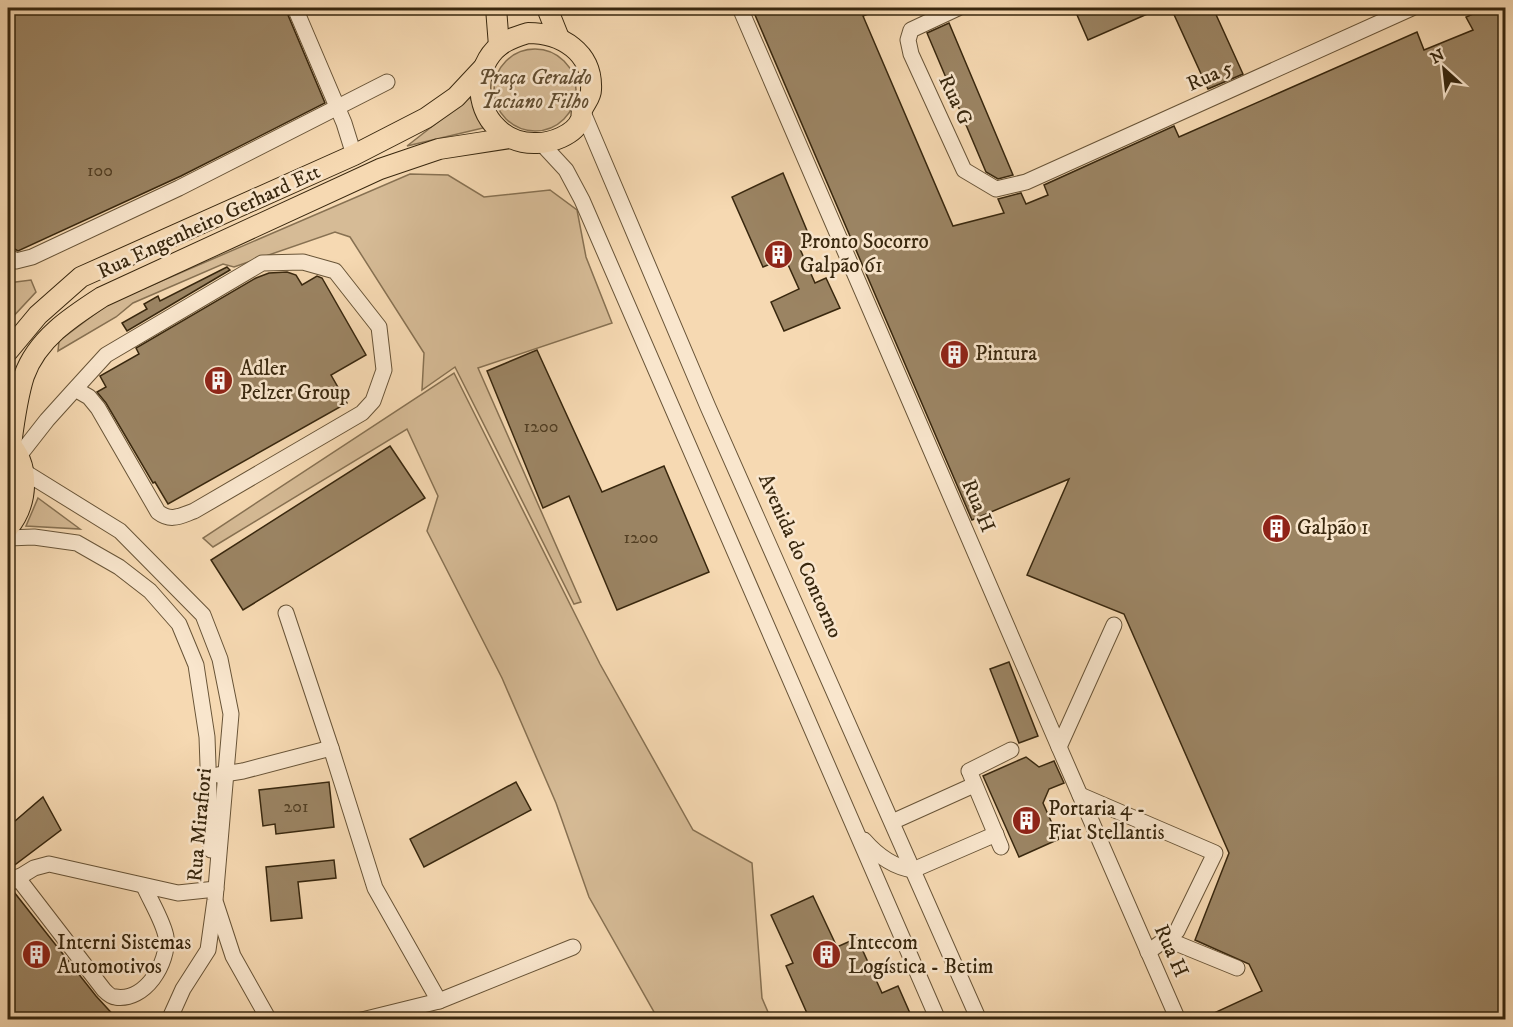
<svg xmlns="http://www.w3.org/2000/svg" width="1513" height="1027" font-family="'IM FELL DW Pica',serif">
<rect width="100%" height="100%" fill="#f6d9b2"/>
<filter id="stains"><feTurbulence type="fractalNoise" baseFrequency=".00333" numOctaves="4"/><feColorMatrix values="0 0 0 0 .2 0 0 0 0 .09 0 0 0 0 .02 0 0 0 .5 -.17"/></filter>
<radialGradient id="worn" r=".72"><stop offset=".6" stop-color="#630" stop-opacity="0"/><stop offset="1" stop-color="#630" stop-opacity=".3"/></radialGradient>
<g fill="#d6bb96" stroke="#877152" stroke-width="1.5">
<circle cx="535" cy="90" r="41"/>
<polygon points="470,97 483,128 407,146"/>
<polygon points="410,174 448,175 484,197 550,190 577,210 586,257 612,323 478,368 581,602 574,604 455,367 422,390 424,353 350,237 335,232 234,267 223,264 133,303 116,317 58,351 59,341 108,304"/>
<polygon points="31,280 36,292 8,322 8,283"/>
<polygon points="454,373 600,664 693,830 752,863 762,998 771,1019 658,1019 589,897 556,803 502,678 427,531 438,496 407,429 213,547 203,538"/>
<polygon points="38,498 80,529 26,526"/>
</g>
<g fill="#9b8463" stroke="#38270e" stroke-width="1.5">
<polygon points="8,8 285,8 325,103 181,176 18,251 13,248 8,236"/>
<polygon points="752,8 883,8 863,16 953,226 1004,213 998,199 1021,193 1026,204 1048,195 1044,185 1174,126 1179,137 1417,32 1424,50 1473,30 1466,17 1487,8 1506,8 1506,1020 1199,1020 1262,991 1249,964 1195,940 1229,853 1124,614 1027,575 1069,479 972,520"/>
<polygon points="1074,8 1161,8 1088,40"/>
<polygon points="1171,8 1213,8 1243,74 1208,89"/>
<polygon points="949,23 1013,175 998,179 986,172 927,33"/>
<polygon points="783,173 813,245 800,249 815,283 826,278 840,308 784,331 771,302 799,289 785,258 763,267 732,197"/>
<polygon points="227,267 230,270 127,331 122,323 147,309 144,304 158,296 160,301"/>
<polygon points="287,272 296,275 302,285 317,276 322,278 366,355 331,375 347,403 168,504 155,482 153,483 106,403 97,392 106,387 100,376 139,354 136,348 256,278 269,273"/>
<polygon points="537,350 602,492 664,466 709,572 617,610 569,496 543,508 487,371"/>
<polygon points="390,446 425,498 243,610 211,560"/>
<polygon points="1009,662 1038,736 1019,743 990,669"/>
<polygon points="1026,757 1039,767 1054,761 1064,783 1049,789 1043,803 1059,839 1019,857 983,776"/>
<polygon points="329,782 334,827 276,834 275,824 263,826 259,790"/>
<polygon points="516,782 531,810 424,867 410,839"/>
<polygon points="43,797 61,830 8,870 8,827"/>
<polygon points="334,860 336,878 298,882 302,918 271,921 266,867"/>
<polygon points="14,892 96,996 118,1020 8,1020 8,894"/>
<polygon points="813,896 837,947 857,938 882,993 898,986 913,1020 810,1020 786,966 793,963 771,915"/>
</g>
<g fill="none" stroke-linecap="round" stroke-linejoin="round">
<defs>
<g id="minor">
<polyline points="295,8 344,123 354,155"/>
<polyline points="740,8 1059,747 1178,1020"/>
<polyline points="958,8 911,30 908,40 911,54 964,170 996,189 1026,182 1412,8"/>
<polyline points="582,110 708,407 979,1020"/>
<polyline points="541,143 566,170 582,200 938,1020"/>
<polyline points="8,256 16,261 32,257 179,188 387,82"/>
<path d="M18,457L47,420L75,389L89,397L98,408L158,512C171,522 180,516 194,511L362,413L373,401L384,370L379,327L335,271L303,262L262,263L106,355L75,389"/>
<polyline points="23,471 120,531 203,615 220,659 231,714 215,900 208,950 183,989 169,1020"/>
<polyline points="8,538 34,537 77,543 119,567 150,591 179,624 196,665 207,737 211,850"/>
<polyline points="286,613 331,748 375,888 439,1001"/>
<polyline points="1059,747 1114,625"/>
<polyline points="969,771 1011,750"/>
<polyline points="970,773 1001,847"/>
<polyline points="218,775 243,771 331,748"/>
<polyline points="1080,795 1215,853 1177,931 1148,952"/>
<polyline points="892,822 974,785"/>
<path d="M864,840C877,855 893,867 913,870L996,834"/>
<path d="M17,877L104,990C107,993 111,997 115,997C145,1002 169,963 166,937C164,923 150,900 144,886"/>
<polyline points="8,884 34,868 49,864 178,893 216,889"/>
<polyline points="216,904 233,956 269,1020"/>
<polyline points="1166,939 1237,968"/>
<polyline points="362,1020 439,1001 573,947"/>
</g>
<g id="major">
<polyline points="496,8 499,46"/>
<polyline points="547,8 559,38"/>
<path d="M528,33C561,33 593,52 591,90C591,97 585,103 582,110C581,113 582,117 581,119C575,135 550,144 534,143C520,143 507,138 497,128C474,106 475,66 499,46C508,39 518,36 528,33Z"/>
<polyline points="8,351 38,315 81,277 354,155 426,118 456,97 484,67"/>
<path d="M8,442C31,465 28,504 8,528"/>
<path d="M11,445C14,422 17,398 24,376C37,339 71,317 102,297L380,169L439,149L510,138"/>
</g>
</defs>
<use href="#minor" stroke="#685437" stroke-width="17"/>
<use href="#major" stroke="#38270e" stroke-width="22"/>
<use href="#minor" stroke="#f9e6cd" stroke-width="15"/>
<use href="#major" stroke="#f6d9b2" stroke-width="20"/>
</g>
<defs>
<symbol id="building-disc" viewBox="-11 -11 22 22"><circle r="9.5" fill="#8f2418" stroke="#f9e6cd"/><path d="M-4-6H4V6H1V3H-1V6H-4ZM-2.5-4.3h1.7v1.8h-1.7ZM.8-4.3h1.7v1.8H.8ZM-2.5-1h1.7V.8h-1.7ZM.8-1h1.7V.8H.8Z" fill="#fff"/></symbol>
</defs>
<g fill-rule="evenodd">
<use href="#building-disc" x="762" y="238" width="33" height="33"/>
<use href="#building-disc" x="938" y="338" width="33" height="33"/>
<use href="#building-disc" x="202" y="364" width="33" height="33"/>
<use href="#building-disc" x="1260" y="512" width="33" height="33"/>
<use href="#building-disc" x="1010" y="804" width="33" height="33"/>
<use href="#building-disc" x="20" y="938" width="33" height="33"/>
<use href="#building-disc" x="810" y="938" width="33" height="33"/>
</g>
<g text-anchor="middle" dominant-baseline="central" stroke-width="5" stroke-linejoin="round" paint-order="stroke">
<g font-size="18" fill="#513e23">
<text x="100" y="171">100</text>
<text x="541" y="427">1200</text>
<text x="641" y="538">1200</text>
<text x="296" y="807">201</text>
</g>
<g font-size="21" fill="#38270e" stroke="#f9e6cd">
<text transform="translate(1210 76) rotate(-24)">Rua 5</text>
<text transform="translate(955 100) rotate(65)">Rua G</text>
<text transform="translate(209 222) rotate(-25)">Rua Engenheiro Gerhard Ett</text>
<text transform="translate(978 506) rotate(67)">Rua H</text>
<text transform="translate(800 556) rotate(66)">Avenida do Contorno</text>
<text transform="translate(200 825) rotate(-85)">Rua Mirafiori</text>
<text transform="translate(1171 951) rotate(66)">Rua H</text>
</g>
<g font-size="21" font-style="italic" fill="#604c30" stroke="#f9e6cd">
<text x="535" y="78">Praça Geraldo<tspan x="535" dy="24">Taciano Filho</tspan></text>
</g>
<g font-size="21" fill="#38270e" stroke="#f9e6cd" text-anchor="start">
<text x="800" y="242">Pronto Socorro<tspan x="800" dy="24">Galpão 61</tspan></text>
<text x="975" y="354">Pintura</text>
<text x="240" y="369">Adler<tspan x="240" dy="24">Pelzer Group</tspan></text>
<text x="1297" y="528">Galpão 1</text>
<text x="1048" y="809">Portaria 4 -<tspan x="1048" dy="24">Fiat Stellantis</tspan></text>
<text x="57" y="943">Interni Sistemas<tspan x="57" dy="24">Automotivos</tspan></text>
<text x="848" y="943">Intecom<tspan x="848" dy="24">Logística - Betim</tspan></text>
</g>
</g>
<rect width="1513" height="1027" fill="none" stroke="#f6d9b2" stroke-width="30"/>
<rect x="9" y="9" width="1495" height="1009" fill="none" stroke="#38270e" stroke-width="3"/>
<rect x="15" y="15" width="1483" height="997" fill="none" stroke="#38270e" stroke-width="1.5"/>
<g transform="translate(1444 69) rotate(333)" stroke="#f9e6cd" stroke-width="4.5" paint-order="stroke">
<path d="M0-4.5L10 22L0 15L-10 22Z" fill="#38270e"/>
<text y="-9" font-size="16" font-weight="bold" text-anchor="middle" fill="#38270e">N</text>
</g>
<rect width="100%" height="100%" filter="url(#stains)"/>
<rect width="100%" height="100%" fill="url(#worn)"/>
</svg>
